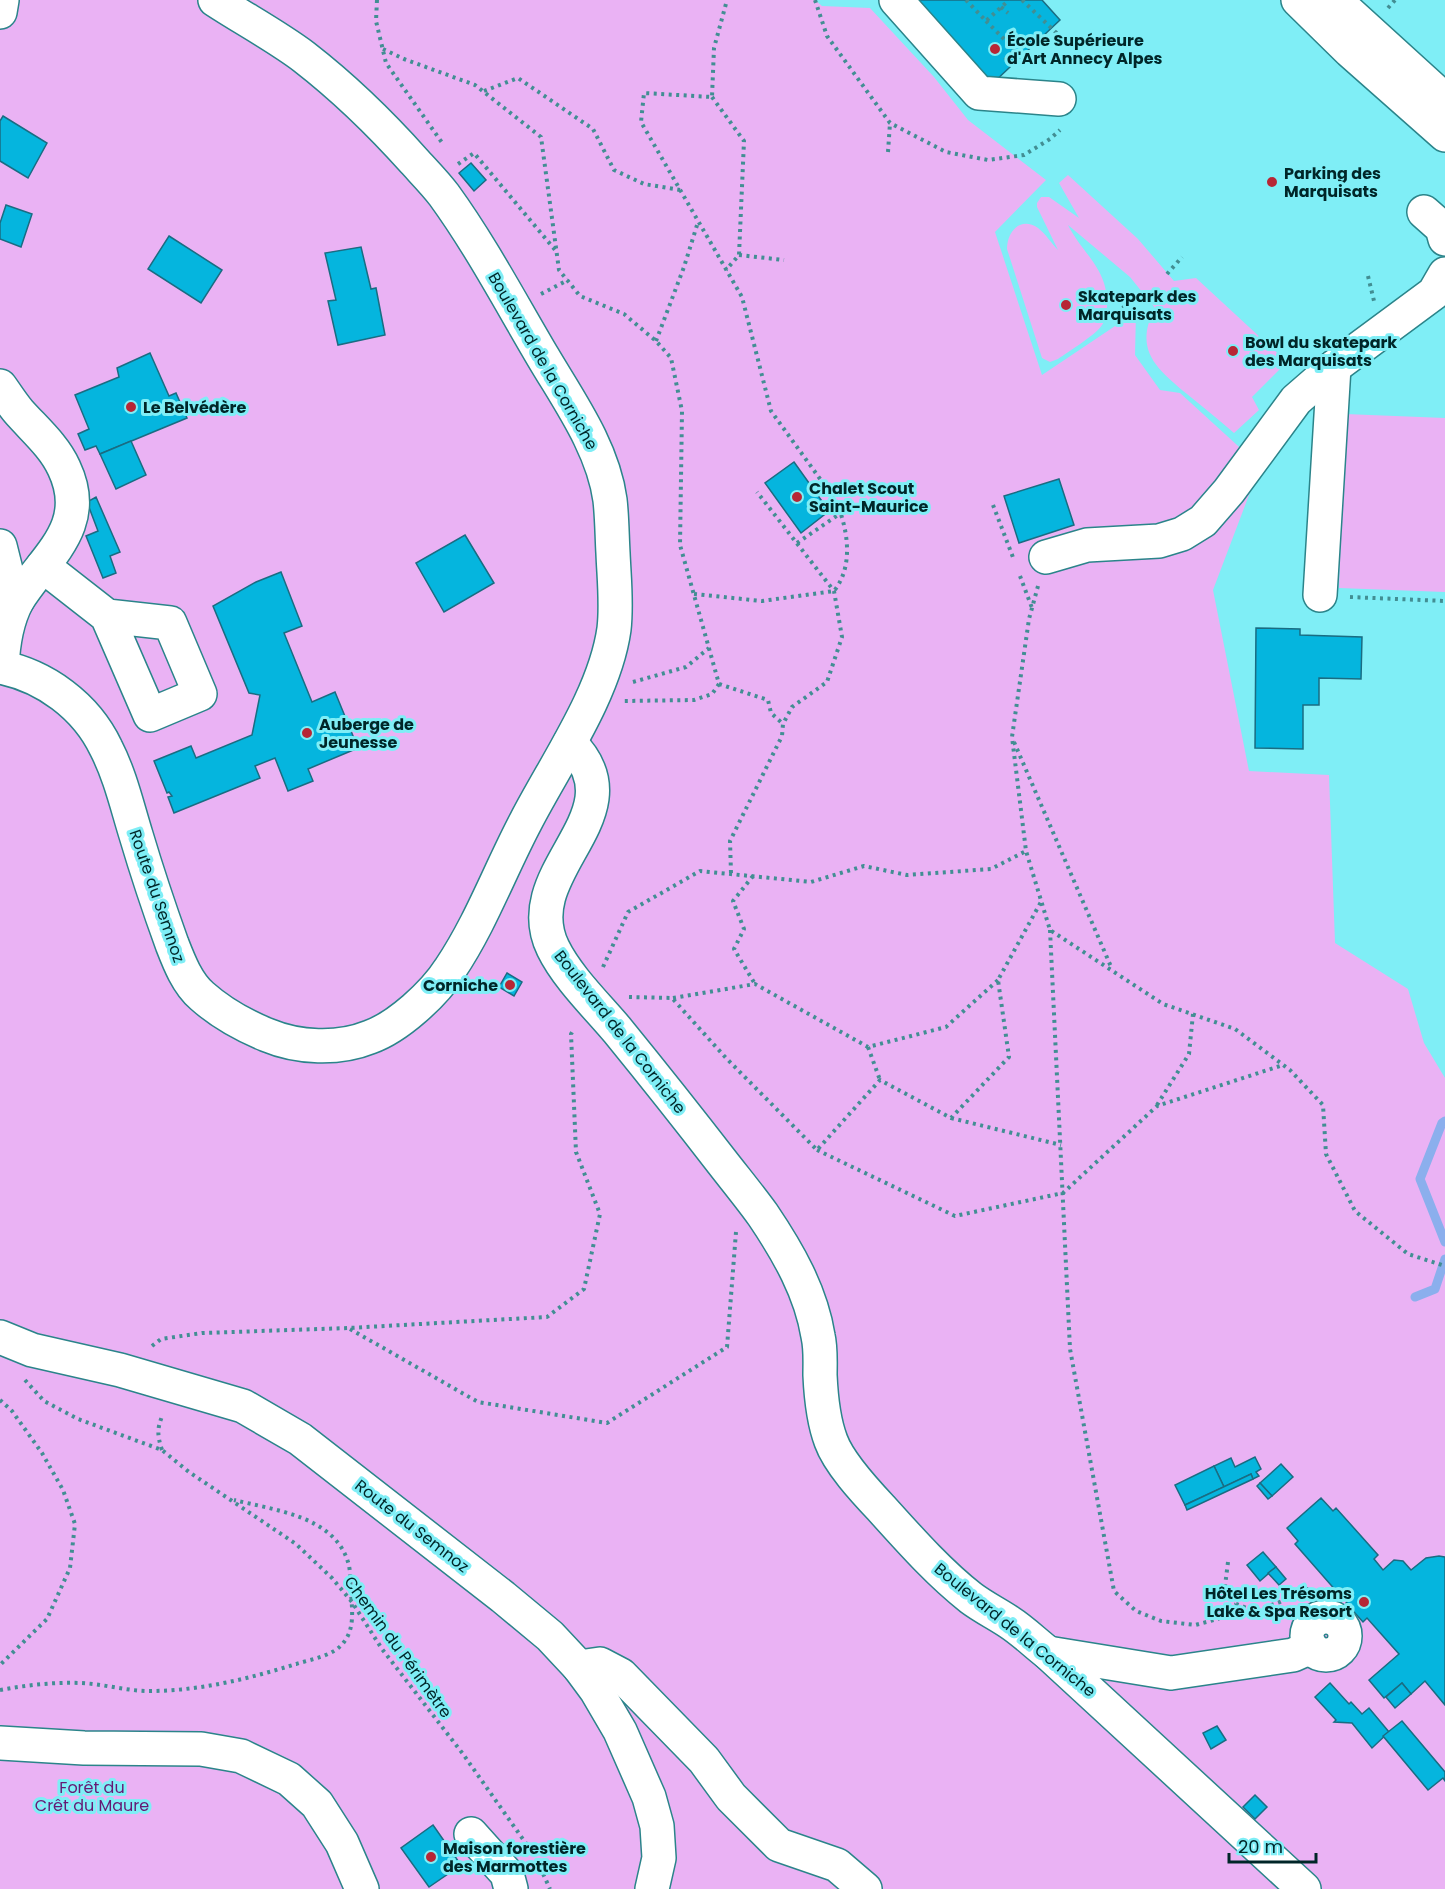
<svg xmlns="http://www.w3.org/2000/svg" width="1445" height="1889" font-family="Poppins,sans-serif">
<rect width="100%" height="100%" fill="#7feef6"/>
<g fill="#eab2f4">
<polygon points="0,0 815,0 822,6 870,8 934,77 968,120 1046,180 995,232 1042,375 1136,312 1135,355 1160,390 1180,393 1260,466 1213,590 1249,771 1329,775 1335,943 1408,989 1424,1043 1445,1078 1445,1889 0,1889"/>
<path d="M1068,175L1138,239L1174,281L1196,278L1287,362L1252,397L1259,410L1234,433C1219,420 1203,407 1187,394C1157,369 1133,350 1155,308L1130,277L1068,225C1083,255 1109,269 1107,307C1106,313 1106,320 1102,325C1097,334 1068,352 1058,359L1050,362L1042,358L1007,249C1007,231 1021,216 1038,228C1046,234 1051,243 1058,250L1037,207V203L1041,197H1049L1079,218L1059,183Z"/>
<polygon points="1345,414 1445,418 1445,592 1339,588"/>
</g>
<g fill="none" stroke-linecap="round" stroke-linejoin="round">
<g stroke="#8bafed" stroke-width="9">
<polyline points="1445,1121 1442,1123 1420,1179 1445,1242"/>
<polyline points="1415,1297 1435,1289 1445,1259"/>
</g>
</g>
<g fill="#05b5de" stroke="#1a6c82" stroke-width="1.5">
<polygon points="915,0 1042,0 1060,20 992,84"/>
<polygon points="3,116 47,143 28,178 0,161 0,121"/>
<polygon points="471,163 486,180 474,191 459,173"/>
<polygon points="6,205 32,214 21,247 0,239 0,223"/>
<polygon points="169,236 222,270 201,303 148,269"/>
<polygon points="361,247 371,289 376,288 385,335 338,345 328,301 336,300 325,253"/>
<polygon points="150,353 169,396 176,393 187,418 100,454 96,446 85,450 78,434 89,429 75,395 119,377 117,368"/>
<polygon points="131,441 146,475 116,489 100,454"/>
<polygon points="794,462 829,511 801,533 765,483"/>
<polygon points="1059,479 1074,525 1019,543 1004,496"/>
<polygon points="96,497 120,552 110,556 116,573 103,578 86,536 98,531 87,502"/>
<polygon points="465,535 494,583 444,612 416,563"/>
<polygon points="281,572 302,626 284,633 312,702 335,692 358,748 308,769 313,781 288,791 275,758 255,766 260,778 174,813 168,797 172,796 169,792 167,793 154,761 191,746 196,758 252,735 260,695 249,693 213,606 256,582"/>
<polygon points="1256,628 1300,629 1300,635 1362,637 1361,679 1319,678 1319,705 1303,705 1303,749 1255,748"/>
<polygon points="507,973 522,982 514,996 499,987"/>
<polygon points="1255,1457 1261,1469 1256,1472 1259,1476 1253,1479 1251,1474 1224,1487 1214,1466 1231,1458 1235,1467"/>
<polygon points="1281,1464 1293,1477 1272,1496 1260,1483"/>
<polygon points="1214,1466 1224,1487 1185,1505 1175,1485"/>
<polygon points="1251,1474 1253,1479 1187,1510 1185,1505"/>
<polygon points="1260,1483 1272,1496 1268,1499 1257,1486"/>
<polygon points="1321,1498 1333,1511 1336,1508 1378,1555 1374,1559 1383,1570 1394,1560 1403,1561 1411,1570 1426,1558 1439,1556 1445,1557 1445,1705 1425,1681 1411,1694 1402,1683 1384,1698 1369,1680 1399,1654 1367,1618 1363,1622 1346,1603 1350,1599 1341,1588 1337,1592 1295,1544 1298,1541 1287,1528"/>
<polygon points="1263,1552 1276,1567 1260,1581 1247,1565"/>
<polygon points="1276,1567 1286,1579 1279,1585 1268,1573"/>
<polygon points="1330,1683 1349,1704 1351,1702 1362,1714 1369,1708 1389,1732 1372,1748 1352,1723 1334,1722 1336,1720 1315,1697"/>
<polygon points="1402,1683 1411,1694 1395,1708 1386,1697"/>
<polygon points="1402,1721 1445,1772 1445,1781 1443,1778 1428,1790 1383,1736"/>
<polygon points="1217,1726 1226,1740 1211,1749 1203,1733"/>
<polygon points="1255,1795 1267,1807 1255,1819 1243,1807"/>
<polygon points="433,1825 461,1865 429,1887 401,1848"/>
</g>
<g fill="none" stroke-linecap="round" stroke-linejoin="round">
<defs>
<g id="minor">
<polyline points="896,0 979,93 1059,99"/>
<polyline points="0,12 2,0"/>
<polyline points="1424,212 1442,228 1445,239"/>
<path d="M0,386C6,394 12,404 19,412C35,430 54,446 64,468C92,527 44,557 17,601C6,622 3,644 2,667"/>
<polyline points="0,546 9,582 17,601"/>
<polyline points="1046,557 1087,545 1159,541 1182,534 1203,521 1229,491 1296,400 1334,367 1434,293 1445,274"/>
<polyline points="43,566 107,616 170,623 200,694 150,715 107,616"/>
<polyline points="1320,595 1334,367"/>
<path d="M570,743C642,815 515,870 553,948C567,977 597,1006 618,1031C653,1074 688,1118 722,1162C736,1180 750,1197 763,1215C788,1252 811,1292 818,1336C821,1349 820,1362 820,1375C821,1397 823,1420 831,1441C839,1463 864,1490 881,1508C909,1539 938,1572 971,1598C983,1607 997,1614 1009,1622C1023,1631 1035,1643 1048,1653L1304,1889"/>
<circle cx="1326" cy="1636" r="19"/>
<polyline points="1048,1653 1171,1673 1293,1655 1311,1647"/>
<polyline points="579,1667 600,1664 621,1675 704,1760 731,1797 779,1845 837,1865 865,1889"/>
<polyline points="471,1834 507,1874 511,1889"/>
</g>
<g id="major">
<polyline points="1298,0 1350,51 1445,135"/>
<polyline points="1335,0 1445,100"/>
<path d="M0,667C45,676 86,706 106,748C120,775 127,806 136,835C147,872 159,908 172,944C179,962 187,983 202,996C220,1012 245,1026 267,1035C298,1048 338,1050 370,1037C398,1027 434,994 450,969C481,923 500,870 526,821C556,763 605,694 614,629C617,604 614,578 613,553C612,536 612,517 610,500C603,448 569,401 543,357C511,303 481,246 444,195C435,183 424,172 414,161C380,123 344,88 304,57C276,36 244,19 215,0"/>
<polyline points="0,1337 32,1350 120,1370 243,1406 300,1439 503,1597 550,1636 579,1667 596,1690 620,1731 649,1797 657,1826 659,1858 652,1889"/>
<polyline points="0,1743 84,1748 201,1749 241,1756 289,1779 317,1804 342,1843 362,1889"/>
</g>
</defs>
<use href="#minor" stroke="#2b848a" stroke-width="36"/>
<use href="#major" stroke="#2b848a" stroke-width="36"/>
<g stroke="#428e93" stroke-width="4" stroke-dasharray="3 4.5" stroke-linecap="butt">
<polyline points="377,0 376,21 386,63 443,144"/>
<polyline points="815,0 827,36 890,123 946,152 988,160 1024,155 1050,139 1060,130"/>
<polyline points="966,0 986,21 1009,0"/>
<polyline points="1022,0 1067,43"/>
<polyline points="1001,7 1008,13"/>
<polyline points="1388,8 1395,0"/>
<polyline points="986,21 1015,50 1002,63"/>
<polyline points="383,49 404,59 475,85 541,137 559,270 580,296 624,314 656,341 671,358 682,411 680,545 719,684 712,694 694,700 624,701"/>
<polyline points="484,91 518,78 593,129 614,170 644,184 680,190"/>
<polyline points="712,97 744,141 739,255 726,270"/>
<polyline points="888,152 890,123"/>
<polyline points="458,164 474,153 556,251"/>
<polyline points="739,255 784,260"/>
<polyline points="1167,274 1182,257"/>
<polyline points="1368,276 1374,301"/>
<polyline points="541,294 568,280"/>
<polyline points="1104,321 1143,294"/>
<polyline points="656,341 684,267 698,222"/>
<polyline points="993,505 1014,560"/>
<polyline points="797,543 841,513"/>
<polyline points="1020,576 1032,608"/>
<polyline points="1038,586 1029,619 1012,737 1026,851 1050,930 1163,1004 1235,1029 1290,1070 1323,1105 1326,1154 1355,1211 1408,1254 1445,1266"/>
<path d="M694,594L762,601L834,591C854,566 848,529 836,501L771,411L742,297L641,122L644,93L712,97L714,48L727,0"/>
<polyline points="1350,597 1445,601"/>
<polyline points="633,682 686,667 709,648"/>
<polyline points="719,684 768,700 771,713 783,724"/>
<polyline points="1014,742 1112,969"/>
<polyline points="731,873 730,841 782,736 783,724 792,707 827,682 842,637 834,591 757,492"/>
<polyline points="753,876 733,901 744,929 734,949 755,984"/>
<polyline points="1050,930 1070,1349 1114,1591 1136,1611 1161,1621 1195,1625 1218,1619 1236,1604"/>
<polyline points="603,967 628,912 700,871 811,882 864,866 907,875 991,869 1026,851"/>
<polyline points="629,997 672,998 726,1058 817,1150 880,1080 951,1118 1009,1057 998,980 1042,900"/>
<polyline points="673,998 755,984 868,1047 946,1027 998,980"/>
<polyline points="868,1047 880,1080"/>
<polyline points="1157,1105 1189,1054 1193,1014"/>
<polyline points="951,1118 1061,1145"/>
<polyline points="817,1150 955,1216 1063,1193 1157,1106 1283,1065"/>
<polyline points="350,1329 478,1402 607,1423 727,1347 736,1232"/>
<polyline points="152,1346 161,1339 202,1333 349,1328 547,1317 584,1289 600,1214 576,1152 571,1034 574,1029"/>
<polyline points="25,1380 44,1401 78,1419 162,1450 189,1472 296,1544 332,1578 352,1602 382,1649 463,1754 532,1852"/>
<polyline points="0,1400 12,1411 42,1453 63,1490 75,1524 70,1568 47,1619 0,1665"/>
<path d="M162,1450C157,1435 157,1428 163,1414"/>
<polyline points="1228,1562 1225,1586 1236,1604 1255,1611 1280,1602 1307,1589 1323,1595 1335,1620"/>
<path d="M0,1690C27,1685 54,1682 81,1683C104,1684 126,1691 149,1691C199,1691 248,1679 296,1664C312,1659 334,1656 344,1642C355,1628 352,1609 351,1593C350,1583 351,1571 348,1562C334,1516 274,1510 234,1500"/>
<polyline points="540,1867 550,1889"/>
</g>
<use href="#minor" stroke="#fff" stroke-width="33"/>
<use href="#major" stroke="#fff" stroke-width="33"/>
</g>
<g fill="#b72635" stroke="#7feef6" stroke-width="2">
<circle cx="995" cy="49" r="6"/>
<circle cx="1272" cy="182" r="6"/>
<circle cx="1066" cy="305" r="6"/>
<circle cx="1233" cy="351" r="6"/>
<circle cx="131" cy="407" r="6"/>
<circle cx="797" cy="497" r="6"/>
<circle cx="307" cy="733" r="6"/>
<circle cx="510" cy="985" r="6"/>
<circle cx="1364" cy="1602" r="6"/>
<circle cx="431" cy="1857" r="6"/>
</g>
<g text-anchor="middle" dominant-baseline="central" stroke-width="6" stroke-linejoin="round" paint-order="stroke">
<g font-size="16" font-weight="bold" fill="#002628" stroke="#7feef6" text-anchor="start">
<text x="1007" y="40">École Supérieure<tspan x="1007" dy="18">d'Art Annecy Alpes</tspan></text>
<text x="1284" y="173">Parking des<tspan x="1284" dy="18">Marquisats</tspan></text>
<text x="1078" y="296">Skatepark des<tspan x="1078" dy="18">Marquisats</tspan></text>
<text x="1245" y="342">Bowl du skatepark<tspan x="1245" dy="18">des Marquisats</tspan></text>
<text x="143" y="407">Le Belvédère</text>
<text x="809" y="488">Chalet Scout<tspan x="809" dy="18">Saint-Maurice</tspan></text>
<text x="319" y="724">Auberge de<tspan x="319" dy="18">Jeunesse</tspan></text>
<text x="498" y="985" text-anchor="end">Corniche</text>
<text x="1352" y="1593" text-anchor="end">Hôtel Les Trésoms<tspan x="1352" dy="18">Lake &amp; Spa Resort</tspan></text>
<text x="443" y="1848">Maison forestière<tspan x="443" dy="18">des Marmottes</tspan></text>
</g>
<g font-size="16" fill="#002628" stroke="#7feef6">
<text transform="translate(543 361) rotate(60)">Boulevard de la Corniche</text>
<text transform="translate(157 896) rotate(71)">Route du Semnoz</text>
<text transform="translate(620 1032) rotate(52)">Boulevard de la Corniche</text>
<text transform="translate(412 1526) rotate(38)">Route du Semnoz</text>
<text transform="translate(1015 1630) rotate(39)">Boulevard de la Corniche</text>
<text transform="translate(398 1647) rotate(54)">Chemin du Périmètre</text>
</g>
<g font-size="16" fill="#661973" stroke="#7feef6">
<text x="92" y="1787">Forêt du<tspan x="92" dy="18">Crêt du Maure</tspan></text>
</g>
</g>
<path d="M1229 1853v9h87v-9" fill="none" stroke="#002628" stroke-width="3"/>
<text x="1238" y="1853" font-size="18" fill="#002628" stroke="#7feef6" stroke-width="4.5" paint-order="stroke">20 m</text>
</svg>
